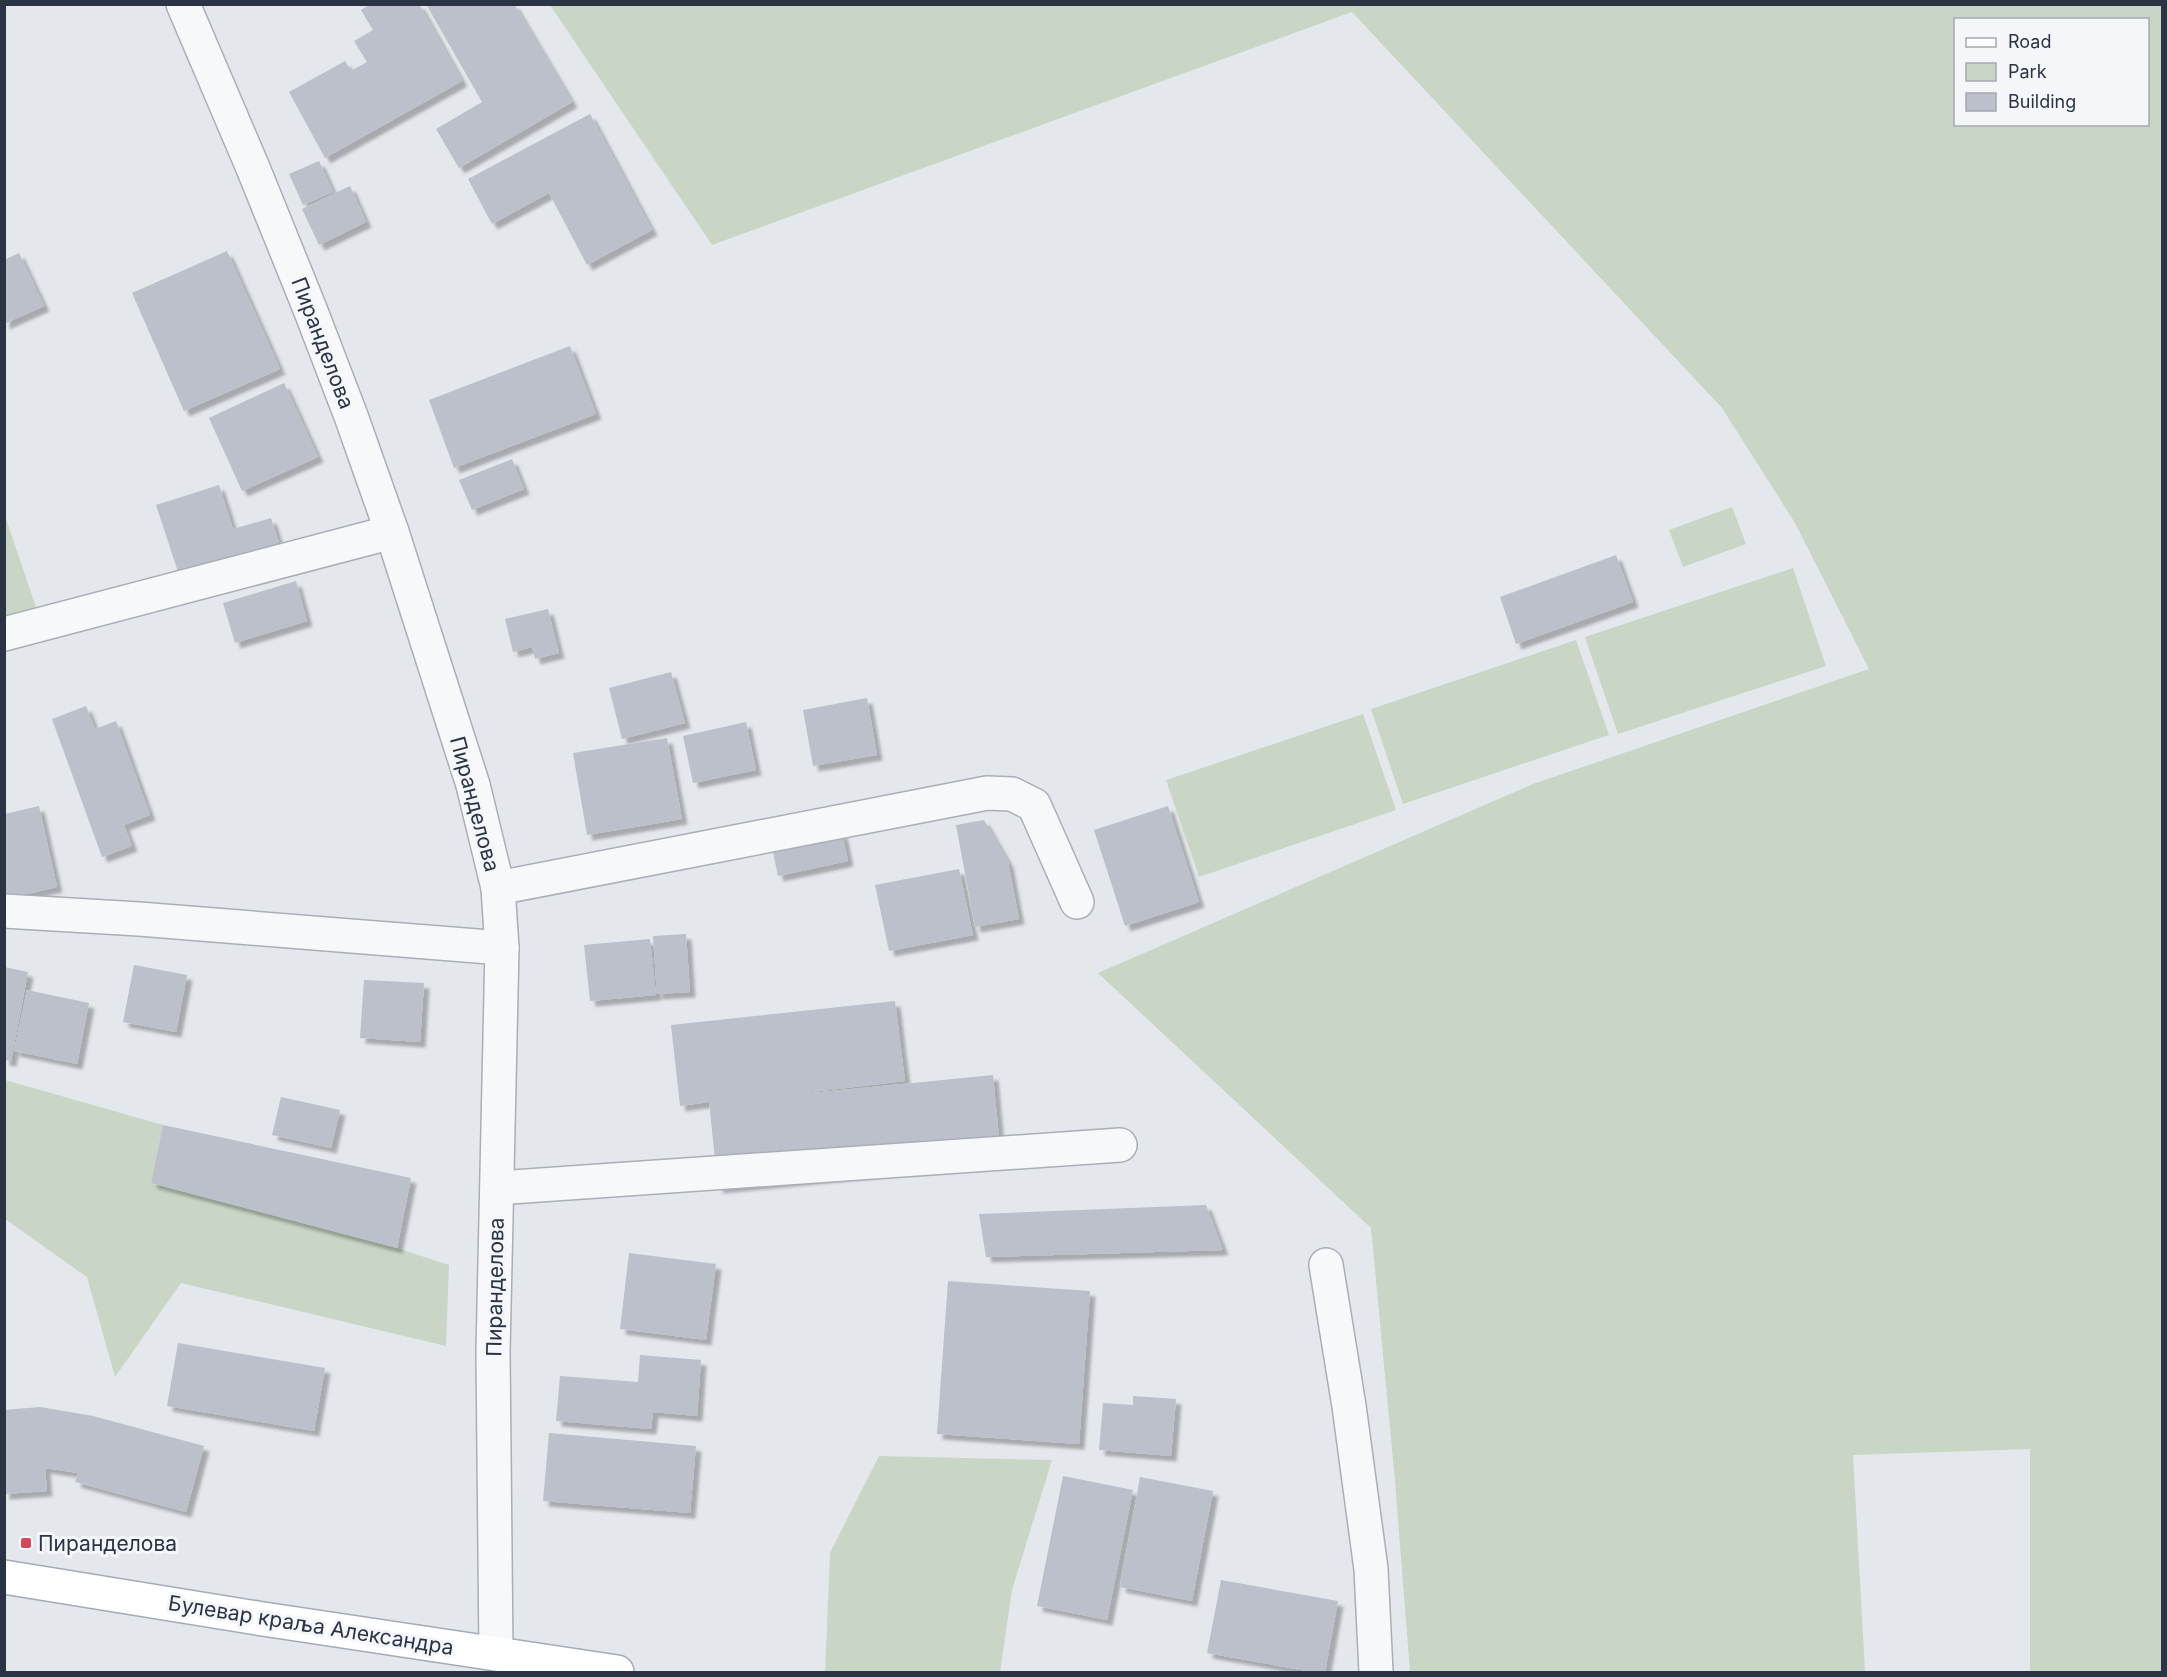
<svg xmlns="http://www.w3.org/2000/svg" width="2167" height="1677" font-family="Inter,sans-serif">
<defs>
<filter id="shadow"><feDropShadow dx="5.5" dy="5.5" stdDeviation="1.5" flood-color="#0004"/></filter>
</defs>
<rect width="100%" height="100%" fill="#e4e7ec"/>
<g fill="#c9d6c5" fill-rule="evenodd">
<path d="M550,5H2162V1672H2030V1449L1853,1455L1865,1672H1410L1395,1481L1371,1228L1098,973L1533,784L1869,669L1795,523L1722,408L1352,12L712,245ZM1956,20H2148V124H1956Z"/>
<polygon points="1732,507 1746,544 1683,567 1669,530"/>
<polygon points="4,513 42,625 4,635"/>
<polygon points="1793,568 1826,666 1618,734 1585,637"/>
<polygon points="1576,640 1609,735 1403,804 1371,709"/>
<polygon points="1363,714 1396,810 1199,877 1166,780"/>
<polygon points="5,1080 163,1125 151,1183 397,1248 449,1265 446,1346 181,1283 115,1377 87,1277 5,1219"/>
<polygon points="879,1456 1052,1460 1012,1590 1000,1672 825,1672 830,1553"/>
</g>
<g fill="#bbc0ca" filter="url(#shadow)">
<polygon points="371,4 419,4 462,81 325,158 289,92 345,61 351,71 367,62 354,41 373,30 361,10"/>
<polygon points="426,4 514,4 572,102 459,168 436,129 482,102"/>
<polygon points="590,114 652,230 587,265 549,193 492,224 468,179"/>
<polygon points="319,161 333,192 303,205 289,174"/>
<polygon points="350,186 366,222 319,245 302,209"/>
<polygon points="227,251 280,369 184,411 132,293"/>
<polygon points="19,253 44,306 4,324 4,260"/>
<polygon points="570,346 596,414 454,468 429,400"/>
<polygon points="284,383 318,457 242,491 209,418"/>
<polygon points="512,459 524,489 472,510 459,480"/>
<polygon points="219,485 233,529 271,518 280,546 180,578 156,505"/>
<polygon points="1616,555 1633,602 1516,644 1500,597"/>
<polygon points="296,581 307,621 235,643 223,603"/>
<polygon points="548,609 559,653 535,659 532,647 513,652 505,619"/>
<polygon points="671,672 685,723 622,739 609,688"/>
<polygon points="867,698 877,755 813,766 803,710"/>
<polygon points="86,706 95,729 116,721 150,815 124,825 132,846 102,857 52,719"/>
<polygon points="746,722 756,770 693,783 683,736"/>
<polygon points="667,738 682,819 587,835 573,753"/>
<polygon points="39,806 57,887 5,899 5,814"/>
<polygon points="1168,806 1199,902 1125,926 1094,830"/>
<polygon points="984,820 1008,862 1019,919 975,927 956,825"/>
<polygon points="842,832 848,861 778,876 772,847"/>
<polygon points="959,869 973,935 889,951 875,885"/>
<polygon points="686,934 690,992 657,994 653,936"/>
<polygon points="650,939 656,995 590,1001 584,945"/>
<polygon points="134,965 187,975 176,1032 123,1022"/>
<polygon points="4,967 28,972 11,1061 4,1060"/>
<polygon points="364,980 424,983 420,1042 360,1038"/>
<polygon points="27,990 89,1003 77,1064 14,1051"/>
<polygon points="895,1001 905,1081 752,1099 993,1075 1001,1160 718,1188 709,1102 680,1106 671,1025"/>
<polygon points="281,1097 340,1110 331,1148 272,1135"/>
<polygon points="163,1125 411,1178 397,1248 151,1183"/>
<polygon points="1206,1205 1223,1250 986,1257 979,1214"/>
<polygon points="629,1253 716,1264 706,1340 620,1329"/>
<polygon points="948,1281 1090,1291 1079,1444 937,1434"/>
<polygon points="178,1343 325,1368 314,1431 167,1406"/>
<polygon points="640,1355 701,1360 697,1416 653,1412 651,1429 556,1421 560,1376 638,1382"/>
<polygon points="1133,1396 1176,1399 1171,1456 1099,1450 1103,1403 1133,1405"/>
<polygon points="40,1407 93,1416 204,1446 186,1512 75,1482 78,1473 45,1468 47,1491 4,1494 4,1410"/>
<polygon points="549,1433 696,1446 690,1513 543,1501"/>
<polygon points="1063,1476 1133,1490 1107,1620 1037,1606"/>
<polygon points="1140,1477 1213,1491 1192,1601 1120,1587"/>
<polygon points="1221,1580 1338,1601 1325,1672 1313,1672 1207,1653"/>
</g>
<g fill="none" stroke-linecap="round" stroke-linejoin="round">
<defs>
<g id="minor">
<polyline points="183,4 253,168 310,309 351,416 392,532 473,785 498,888 502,948 493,1352 496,1654"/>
<polyline points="4,634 392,532"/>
<polyline points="498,888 987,793 1012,794 1034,805 1077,902"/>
<polyline points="4,911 139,919 502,948"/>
<polyline points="497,1188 1120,1145"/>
<polyline points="1326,1265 1349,1406 1371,1569 1376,1672"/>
</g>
<polyline id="major" points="4,1577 263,1619 617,1672"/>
</defs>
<use href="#minor" stroke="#a9aeb7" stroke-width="36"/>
<use href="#major" stroke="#a3abb8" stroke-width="36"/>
<use href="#minor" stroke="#f7f8fa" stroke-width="33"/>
<use href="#major" stroke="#fff" stroke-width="33"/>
</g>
<rect fill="#d1495b" stroke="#f4f6f9" stroke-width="2" x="20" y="1537" width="12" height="12" rx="3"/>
<g text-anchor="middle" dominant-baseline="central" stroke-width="6" stroke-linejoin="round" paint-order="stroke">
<g font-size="21" fill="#2b3445" stroke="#f4f6f9">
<text transform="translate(323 343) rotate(69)">Пиранделова</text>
<text transform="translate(475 804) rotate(75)">Пиранделова</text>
<text transform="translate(495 1287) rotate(-89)">Пиранделова</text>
<text transform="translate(311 1625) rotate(9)">Булевар краља Александра</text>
</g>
<g font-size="21" fill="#2b3445" stroke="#f4f6f9" text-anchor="start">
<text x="38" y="1543">Пиранделова</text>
</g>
</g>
<rect width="2167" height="1677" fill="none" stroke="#2b3445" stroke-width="12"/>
<rect x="1954" y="18" width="195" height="108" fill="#f4f6f9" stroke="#a4a8b1" stroke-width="1.5"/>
<rect x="1966" y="38" width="30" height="9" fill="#ffffff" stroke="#a4a8b1" stroke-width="1.5"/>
<text x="2008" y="48" font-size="18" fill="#2b3445">Road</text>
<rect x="1966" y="63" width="30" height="18" fill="#c9d6c5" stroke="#a4a8b1" stroke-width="1.5"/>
<text x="2008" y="78" font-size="18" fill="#2b3445">Park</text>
<rect x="1966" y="93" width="30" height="18" fill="#bbc0ca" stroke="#a4a8b1" stroke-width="1.5"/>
<text x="2008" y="108" font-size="18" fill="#2b3445">Building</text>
</svg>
